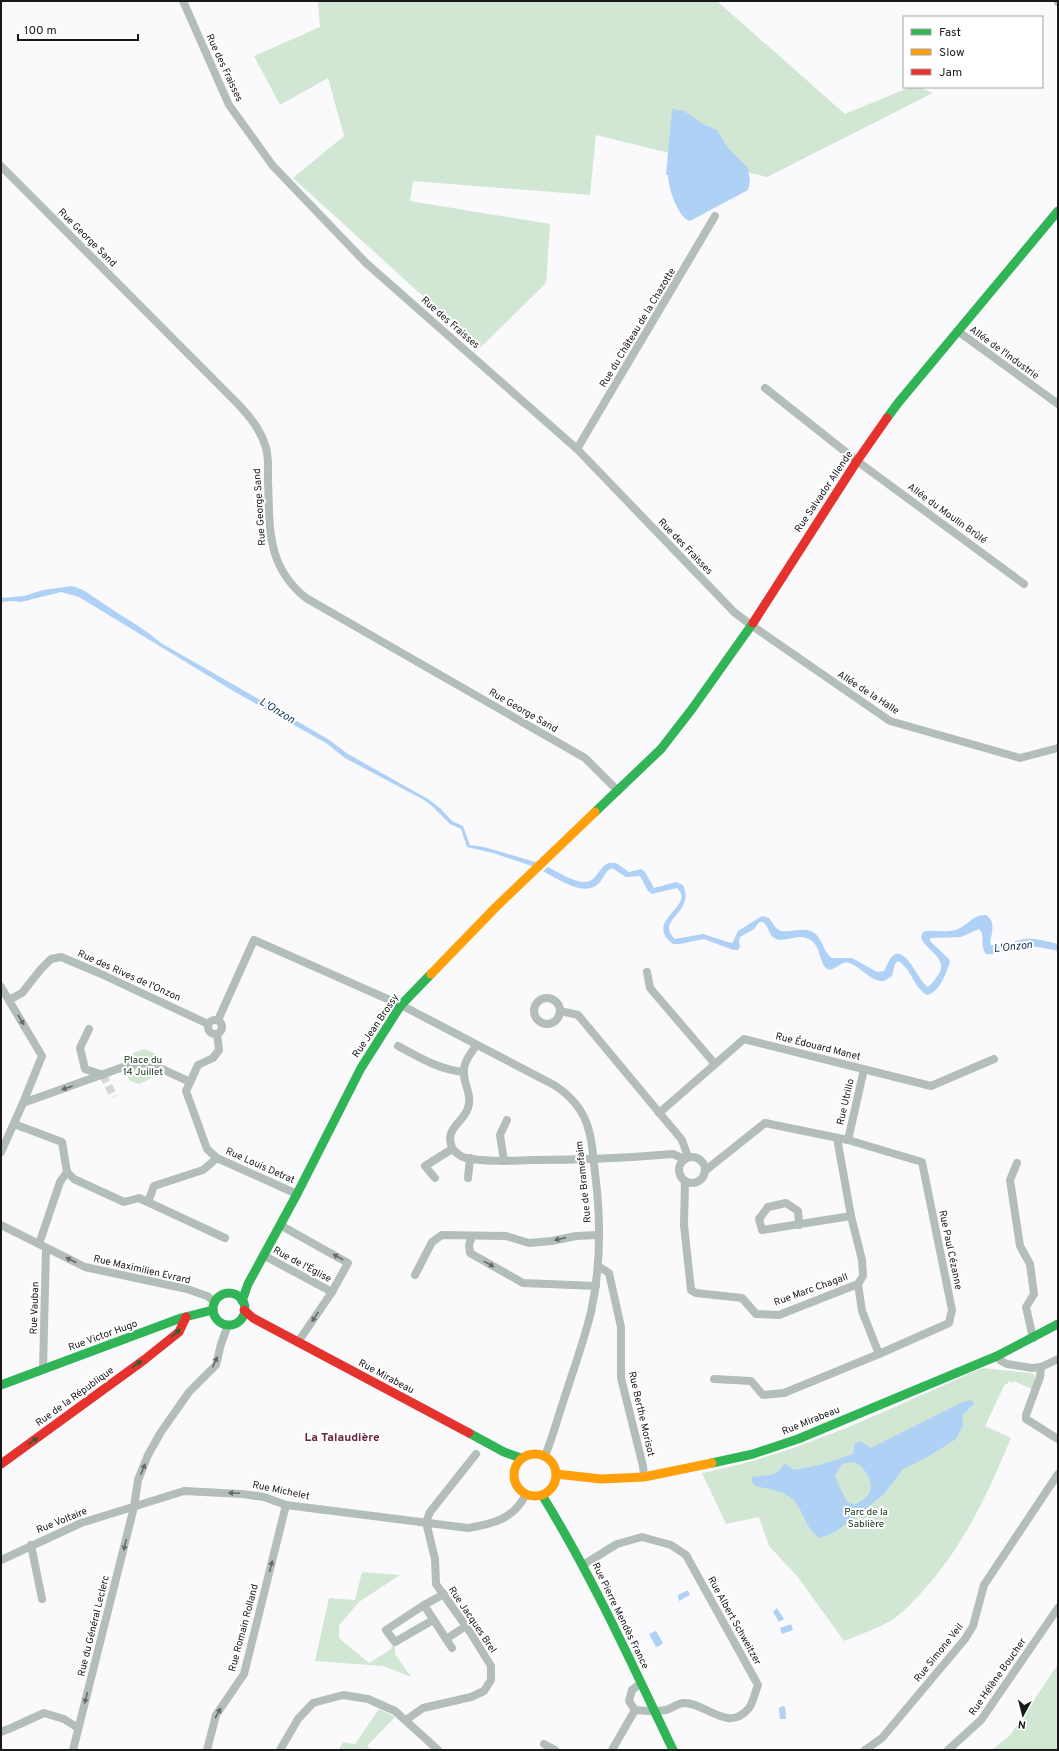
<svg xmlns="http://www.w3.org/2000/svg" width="1059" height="1751" font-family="Overpass,sans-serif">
<rect width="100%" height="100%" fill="#fafafd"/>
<g fill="#d1e7d3">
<polygon points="318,1 717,1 845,114 910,87 919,87 933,93 767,177 596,135 590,195 413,181 410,201 550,224 546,283 480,348 293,178 344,136 328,78 280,105 254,56 320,27"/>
<path d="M144,1049L157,1054L162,1060C156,1074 153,1079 139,1084L130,1081L121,1065L127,1062L133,1053Z"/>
<path d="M982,1368L1032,1373L1035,1375V1379L1032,1389L1014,1381L1013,1383L1009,1381L1007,1384H1005L985,1426L1011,1438C988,1494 962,1549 921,1593C911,1604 900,1616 887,1623C873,1630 858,1635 844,1641L797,1576L769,1546L759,1517L726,1524L702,1473C800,1454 891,1408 982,1368Z"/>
<polygon points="362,1572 400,1575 359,1602 339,1625 339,1638 369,1663 390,1650 395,1642 395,1654 411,1677 383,1666 315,1661 329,1598 355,1600"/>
<polygon points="1058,1664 1058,1750 992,1750 1011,1734"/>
<polygon points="379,1709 395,1717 367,1746 371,1750 339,1750 343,1742 355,1744"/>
</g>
<g fill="#afd1f5" fill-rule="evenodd">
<path d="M672,109L684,111L705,125L717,130L728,148L748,168L750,181L748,190L690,221C678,218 668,187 668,175H666Z"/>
<path d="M72,586C85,589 96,599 107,606C125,618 145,629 161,643L328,739L348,754L428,799L440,808L452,821L463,826L470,845L484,847L539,863L535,867L493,853L467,847L461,829L450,824L433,807L424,800L345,758L326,743L235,692L79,597L61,592L21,602L14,601L1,602V598L24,596L43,590Z"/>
<path d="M609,863H616L629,872L641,869L645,872L654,888L676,882L683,885C696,914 654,919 675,939L703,934L731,943L733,942L738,931L762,916L769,918L776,928L781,931C790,932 798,929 807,930C823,933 821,950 832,958H852L877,972L884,971C887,966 889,958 894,955C907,947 919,983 928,987C932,984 935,979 938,975C950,958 925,951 921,937L923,932C933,929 945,933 955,930C967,927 972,914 986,915C996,922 992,932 990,942L991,945C1002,948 1015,940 1026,939C1037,938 1048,942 1058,944V951C1044,948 1031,945 1017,947C1007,949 996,956 986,954C979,946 986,935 979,929L961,937L930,938V941L949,959L950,962C946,973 940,992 927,995C913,987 912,969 898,961L895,964L892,976L884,981C870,982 862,967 849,963C841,960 833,974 826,968C820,963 820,947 812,941C799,931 787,943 776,939C768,936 769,926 763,922H759L754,929L740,937L739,941L740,947L738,950H733L704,939L680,944H673C642,921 697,906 677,888L652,894L648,891L640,876L626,877L612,868C606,870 604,877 600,882C586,899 558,879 543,871L548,867C559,872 584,890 594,878C600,872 601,866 609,863Z"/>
<path d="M972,1400L974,1404L962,1415L963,1426L956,1439L926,1458L903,1469L883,1495L837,1531L820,1538C804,1530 804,1505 788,1496C778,1489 767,1489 755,1486L752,1482V1477C767,1474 776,1479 784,1464H786L794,1470L820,1465L853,1454L855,1443L860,1441L871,1448L963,1402ZM854,1462C865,1466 876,1485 868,1495C865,1499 859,1502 855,1505L847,1502L838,1484L835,1475L842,1464Z"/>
<polygon points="686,1591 688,1591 690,1595 679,1601 678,1595"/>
<polygon points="777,1608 784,1619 779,1622 773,1612"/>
<polygon points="791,1624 793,1630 782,1634 780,1628"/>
<polygon points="656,1631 663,1643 659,1646 656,1647 649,1634"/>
<polygon points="782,1706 785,1707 786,1719 780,1719 779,1708"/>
</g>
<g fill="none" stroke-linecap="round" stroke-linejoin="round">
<polyline stroke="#d8d8db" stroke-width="8" stroke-dasharray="8 4" stroke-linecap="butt" points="103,1075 114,1097"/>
<g stroke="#b3bdb9" stroke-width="8">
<polyline points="183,1 229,105 273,166 366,263 577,449 734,612 751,625 890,721 1020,758 1058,748"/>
<polyline points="1058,1 1058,2"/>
<path d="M1,166L238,404C250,417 261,430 266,448C269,458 268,471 268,481C270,528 266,566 306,598L585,758L618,791"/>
<polyline points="959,332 1058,404"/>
<polyline points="765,388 857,461 1024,584"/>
<polyline points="577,449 715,216"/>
<polyline points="647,972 650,988 715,1064"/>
<polyline points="1,987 42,1056 23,1103 1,1152"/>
<circle cx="547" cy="1011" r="13"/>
<polyline points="9,1000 22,993 41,969 51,959 61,957 99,973 208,1024"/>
<polyline points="560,1011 578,1015 682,1140 688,1157"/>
<circle cx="215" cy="1027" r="7"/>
<path d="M218,1020L254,940L401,1005L554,1085C590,1108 591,1134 595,1173C601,1219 601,1266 591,1312C585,1337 576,1362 568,1387C560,1410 554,1433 545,1456"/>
<polyline points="89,1029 80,1048 85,1069 103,1075"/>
<polyline points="217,1034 219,1050 213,1058 198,1065 186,1091 207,1149 217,1158 297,1194"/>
<path d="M398,1046C419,1057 439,1070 464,1072"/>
<path d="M476,1046C470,1054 462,1064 464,1075C465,1087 472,1095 468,1108C463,1123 444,1129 452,1147C453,1151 461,1157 466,1158C487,1162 511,1161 533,1160C580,1160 626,1158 673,1154L684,1159"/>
<polyline points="23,1103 126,1066 142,1063 162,1069 190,1082"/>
<polyline points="659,1113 744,1039 931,1086 994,1059"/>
<polyline points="14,1124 62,1142 67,1172 60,1182 39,1244"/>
<polyline points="848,1140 864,1069"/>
<circle cx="692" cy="1170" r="13"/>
<polyline points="504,1161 500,1135 507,1120"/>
<polyline points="1017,1163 1010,1180 1020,1246 1030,1264 1034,1294 1026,1307 1033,1338"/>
<polyline points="706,1170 765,1123 848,1140 922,1162 952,1310 949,1323 879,1354 784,1393 763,1395 751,1381 714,1379"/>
<polyline points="67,1172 74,1179 124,1202 139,1198 225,1238"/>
<polyline points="435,1178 425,1166 452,1149"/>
<polyline points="468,1178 470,1158"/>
<polyline points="685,1181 684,1225 691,1290 696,1293 742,1298 756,1314 779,1315 858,1284 863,1276 862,1260 851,1216 837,1138"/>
<polyline points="148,1202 154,1186 203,1170 217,1158"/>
<polyline points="1,1225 85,1267 187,1289 207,1296 215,1302"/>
<polyline points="799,1225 798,1211 786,1203 768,1207 759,1219 762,1230 851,1216"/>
<polyline points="472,1236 469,1245 470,1253 523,1283 596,1286"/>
<polyline points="263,1255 332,1292 348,1263 280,1225"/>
<polyline points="598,1266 609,1273 621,1327 621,1378 643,1466 644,1477"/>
<polyline points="415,1275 432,1242 442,1235 506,1236 529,1243 552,1241 576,1236 599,1235"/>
<polyline points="858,1284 862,1311 879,1354"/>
<polyline points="298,1342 332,1292"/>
<polyline points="997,1356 1001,1361 1007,1364 1032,1368 1041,1367 1058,1359"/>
<polyline points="1041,1367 1040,1377 1026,1415 1026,1419 1058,1439"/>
<polyline points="43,1370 46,1248"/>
<polyline points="426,1522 430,1512 476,1454"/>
<polyline points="31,1545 42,1599"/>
<path d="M1,1560L81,1523L184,1491L242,1494L264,1497L286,1505L468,1528C493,1524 514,1519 526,1494"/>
<path d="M583,1565L617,1544L642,1537L671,1545L686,1555L758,1685C755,1692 753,1703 749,1708C728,1734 706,1702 683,1703C677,1704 672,1708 666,1710C656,1712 645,1711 635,1710L629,1701L632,1690L641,1683"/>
<polyline points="424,1605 444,1594"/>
<polyline points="433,1620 395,1642 386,1630 424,1605 452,1648"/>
<polyline points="446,1639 466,1626"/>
<polyline points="406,1720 423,1708 471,1697 484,1691 491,1680 491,1666 470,1632 436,1584 435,1559 426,1522"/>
<polyline points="1,1732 11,1728 44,1713 64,1719 78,1728"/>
<polyline points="544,1744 555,1750"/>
<polyline points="73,1750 134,1507 138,1480 148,1455 161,1432 189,1392 216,1365 221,1344 228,1325"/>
<polyline points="207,1750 216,1715 244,1674 286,1505"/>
<polyline points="280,1750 298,1719 313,1703 343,1695 368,1699 395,1711 438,1750"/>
<polyline points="612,1750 635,1710"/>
<polyline points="865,1750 882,1738 965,1639 973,1626 984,1585 1058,1474"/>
<polyline points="948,1750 981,1720 1058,1608"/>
</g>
<g stroke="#30b455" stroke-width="9">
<polyline points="887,418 898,403 1058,211"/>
<polyline points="595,812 661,749 692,709 753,623"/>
<circle cx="229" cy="1309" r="16"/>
<polyline points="242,1301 248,1284 297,1194 361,1068 401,1005 431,974"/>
<polyline points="1,1385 181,1318 213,1310"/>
<polyline points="469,1433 504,1452 521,1458"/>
<polyline points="712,1463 753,1454 798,1439 997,1356 1058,1324"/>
<path d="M542,1495C592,1576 632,1664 673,1750"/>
</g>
<g stroke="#ff9f0a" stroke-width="9">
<polyline points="431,974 496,907 595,812"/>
<circle cx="535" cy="1475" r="21"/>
<polyline points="556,1474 601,1479 644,1477 712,1463"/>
</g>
<g stroke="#e5322d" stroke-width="9">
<polyline points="753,623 857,461 887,418"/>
<polyline points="244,1310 253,1318 469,1433"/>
<polyline points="1,1464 144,1360 179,1332 186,1317"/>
</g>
</g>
<defs><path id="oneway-solid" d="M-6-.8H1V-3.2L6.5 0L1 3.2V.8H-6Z"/></defs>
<g fill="#666b6a">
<use href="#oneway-solid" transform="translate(21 1020) rotate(59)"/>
<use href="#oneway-solid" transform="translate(67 1088) rotate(161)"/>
<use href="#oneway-solid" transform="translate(560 1239) rotate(167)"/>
<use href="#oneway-solid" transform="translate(338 1257) rotate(-151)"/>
<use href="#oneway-solid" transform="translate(71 1260) rotate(-153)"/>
<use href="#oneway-solid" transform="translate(489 1264) rotate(29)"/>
<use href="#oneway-solid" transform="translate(315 1317) rotate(124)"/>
<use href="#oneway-solid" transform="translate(215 1362) rotate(-65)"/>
<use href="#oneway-solid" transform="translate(143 1469) rotate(-67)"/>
<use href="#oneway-solid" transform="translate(234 1493) rotate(-177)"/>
<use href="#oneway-solid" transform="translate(125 1545) rotate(104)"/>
<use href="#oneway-solid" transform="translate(271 1566) rotate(-76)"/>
<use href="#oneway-solid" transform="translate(86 1698) rotate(104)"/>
<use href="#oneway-solid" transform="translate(218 1713) rotate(-61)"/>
</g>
<g fill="#235f35">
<use href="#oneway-solid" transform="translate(176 1333) rotate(-43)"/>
<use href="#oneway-solid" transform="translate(137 1364) rotate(-36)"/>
<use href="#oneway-solid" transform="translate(33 1441) rotate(-36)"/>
</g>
<g text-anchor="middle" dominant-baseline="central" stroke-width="4" stroke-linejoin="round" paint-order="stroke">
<g font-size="10" fill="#19191b" stroke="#fff">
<text transform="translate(224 68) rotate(65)">Rue des Fraisses</text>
<text transform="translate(87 238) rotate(45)">Rue George Sand</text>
<text transform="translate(450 323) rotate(41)">Rue des Fraisses</text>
<text transform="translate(638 328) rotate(-59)">Rue du Château de la Chazotte</text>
<text transform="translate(1004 353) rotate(36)">Allée de l'Industrie</text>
<text transform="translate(824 492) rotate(-56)">Rue Salvador Allende</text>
<text transform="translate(260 507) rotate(-94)">Rue George Sand</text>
<text transform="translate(947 514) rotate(36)">Allée du Moulin Brûlé</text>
<text transform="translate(685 547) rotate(46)">Rue des Fraisses</text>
<text transform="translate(868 693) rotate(33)">Allée de la Halle</text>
<text transform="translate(523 711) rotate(30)">Rue George Sand</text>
<text transform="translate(129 976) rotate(24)">Rue des Rives de l'Onzon</text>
<text transform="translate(376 1026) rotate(-56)">Rue Jean Brossy</text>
<text transform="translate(818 1047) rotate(14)">Rue Édouard Manet</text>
<text transform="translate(846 1102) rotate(-77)">Rue Utrillo</text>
<text transform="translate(260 1166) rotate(24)">Rue Louis Detrat</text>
<text transform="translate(584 1182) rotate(-96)">Rue de Bramefaim</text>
<text transform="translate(950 1250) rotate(78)">Rue Paul Cézanne</text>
<text transform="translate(302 1265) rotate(28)">Rue de l'Église</text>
<text transform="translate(142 1270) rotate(13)">Rue Maximilien Evrard</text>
<text transform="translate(811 1290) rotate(-20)">Rue Marc Chagall</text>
<text transform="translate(35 1308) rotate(-88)">Rue Vauban</text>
<text transform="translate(103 1336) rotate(-20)">Rue Victor Hugo</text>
<text transform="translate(386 1377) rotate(28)">Rue Mirabeau</text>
<text transform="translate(75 1397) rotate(-36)">Rue de la République</text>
<text transform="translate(641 1414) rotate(77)">Rue Berthe Morisot</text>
<text transform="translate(811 1421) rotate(-22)">Rue Mirabeau</text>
<text transform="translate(281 1491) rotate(12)">Rue Michelet</text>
<text transform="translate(62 1521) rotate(-22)">Rue Voltaire</text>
<text transform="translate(620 1616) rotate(64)">Rue Pierre Mendès France</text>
<text transform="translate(472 1620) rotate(56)">Rue Jacques Brel</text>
<text transform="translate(734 1621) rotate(61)">Rue Albert Schweitzer</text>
<text transform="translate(94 1626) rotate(-76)">Rue du Général Leclerc</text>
<text transform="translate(244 1628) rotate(-75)">Rue Romain Rolland</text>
<text transform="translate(939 1653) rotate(-51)">Rue Simone Veil</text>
<text transform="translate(998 1677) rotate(-55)">Rue Hélène Boucher</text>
</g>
<g font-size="10" fill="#0d3414" stroke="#fff">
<text x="143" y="1060">Place du<tspan x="143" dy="12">14 Juillet</tspan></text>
<text x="866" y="1512">Parc de la<tspan x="866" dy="12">Sablière</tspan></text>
</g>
<g font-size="11" font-style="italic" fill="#0b2f4f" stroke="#fff">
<text transform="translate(277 711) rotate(31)">L'Onzon</text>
<text transform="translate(1013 947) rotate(-6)">L'Onzon</text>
</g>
<g font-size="12" font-weight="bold" fill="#662440" stroke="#fff">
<text x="342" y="1438">La Talaudière</text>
</g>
</g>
<rect width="1059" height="1751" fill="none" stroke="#19191b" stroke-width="4"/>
<rect x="903" y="16" width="140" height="72" fill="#ffffff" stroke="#a3a3a4"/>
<rect x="911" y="29" width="20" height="6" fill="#30b455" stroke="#a3a3a4"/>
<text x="939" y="36" font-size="12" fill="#19191b">Fast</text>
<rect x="911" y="49" width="20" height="6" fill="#ff9f0a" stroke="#a3a3a4"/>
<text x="939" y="56" font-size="12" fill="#19191b">Slow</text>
<rect x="911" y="69" width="20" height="6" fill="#e5322d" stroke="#a3a3a4"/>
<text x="939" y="76" font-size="12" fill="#19191b">Jam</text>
<g transform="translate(1023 1715) rotate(187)" stroke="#ffffff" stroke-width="3" paint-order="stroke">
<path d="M0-3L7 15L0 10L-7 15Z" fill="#19191b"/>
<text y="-6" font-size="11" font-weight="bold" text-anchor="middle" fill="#19191b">N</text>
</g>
<path d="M18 34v6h120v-6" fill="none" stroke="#19191b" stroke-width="2"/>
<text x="24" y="34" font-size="12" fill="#19191b" stroke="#ffffff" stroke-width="3" paint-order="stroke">100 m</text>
</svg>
